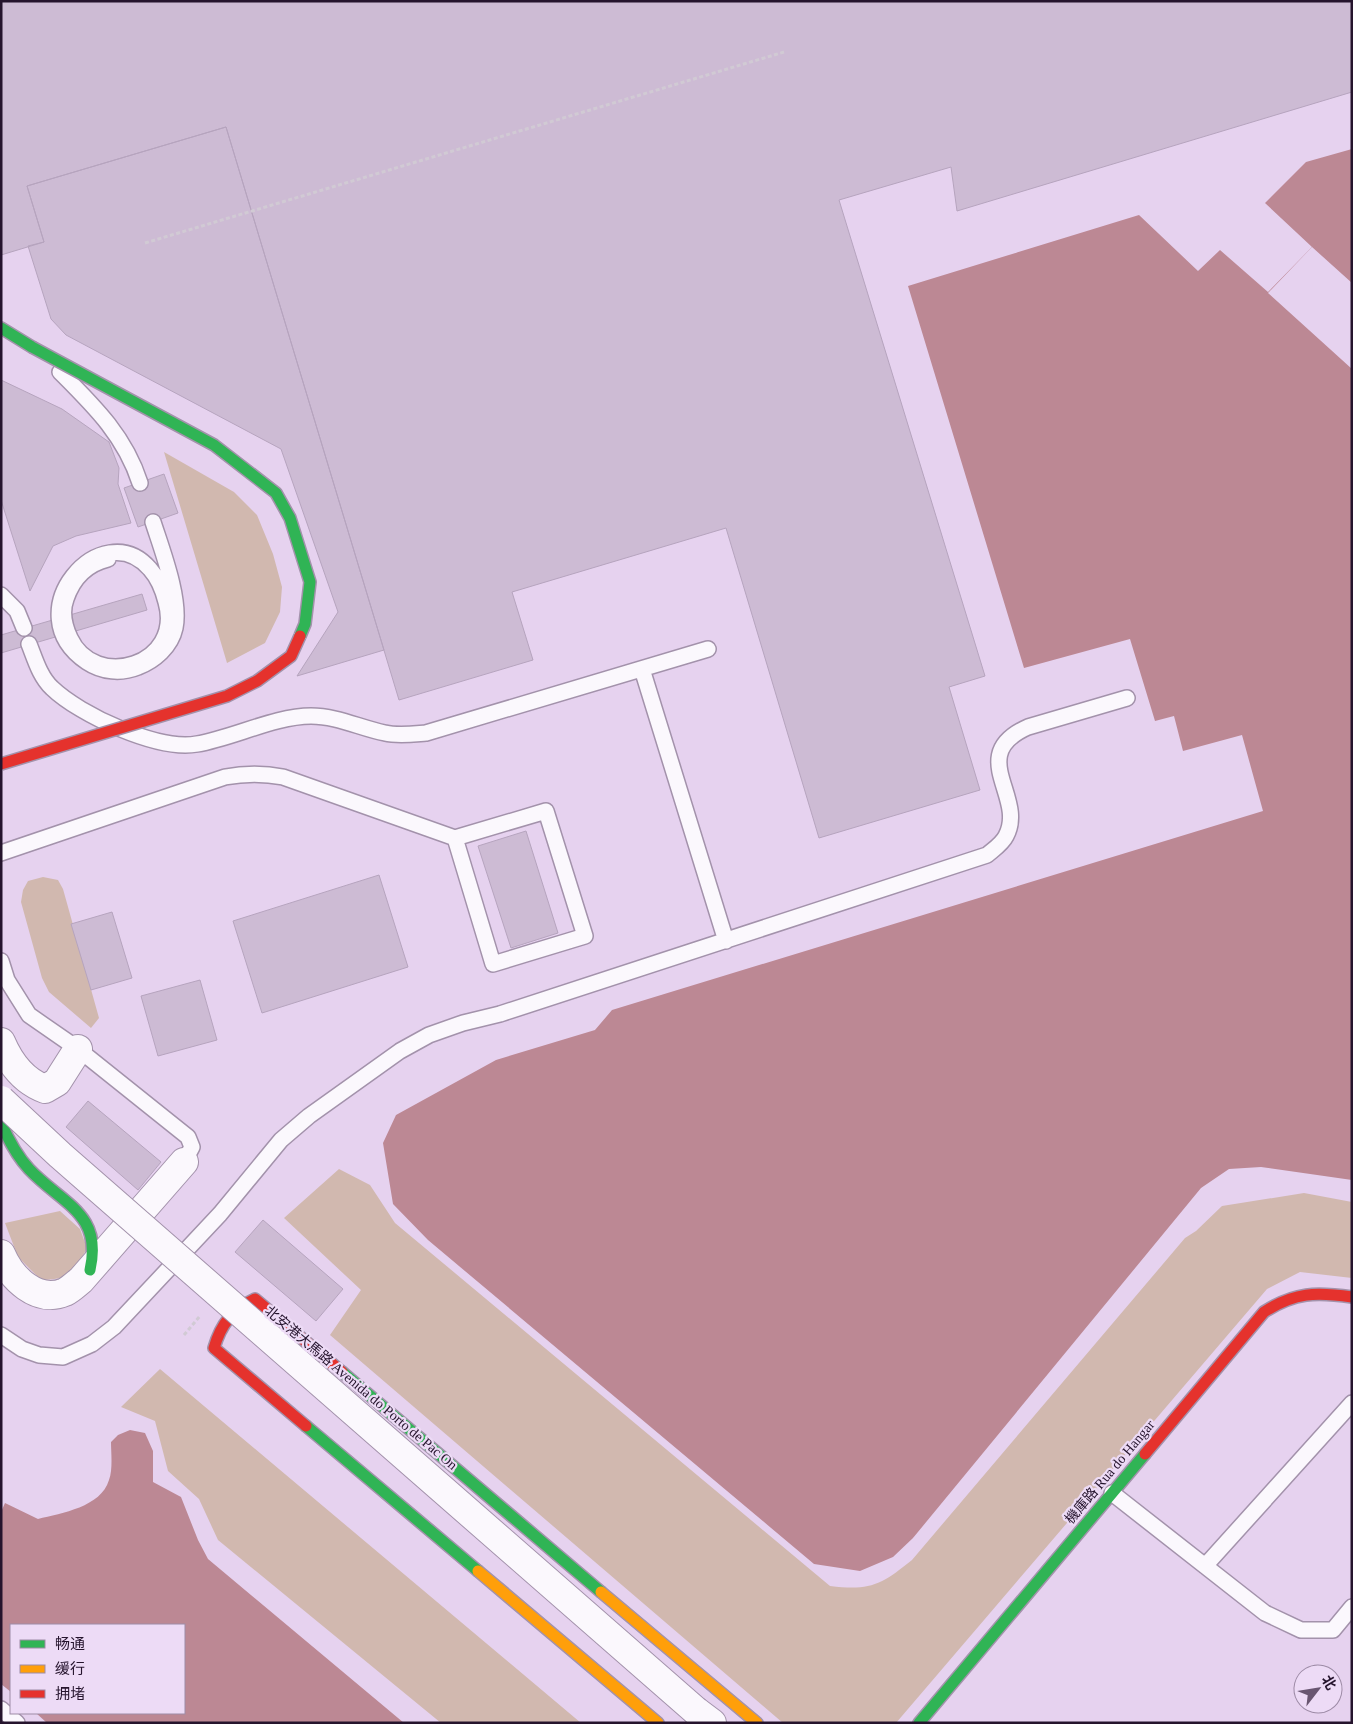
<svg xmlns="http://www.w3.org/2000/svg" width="1353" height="1724" font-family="'Times New Roman','Noto Sans SC',serif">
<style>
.green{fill:#d1b8af}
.water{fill:#bc8894;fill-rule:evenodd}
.pier{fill:#e6d2ef}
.building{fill:#cdbbd4;stroke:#b6a4be}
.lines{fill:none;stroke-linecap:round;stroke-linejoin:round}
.lane-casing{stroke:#a392ab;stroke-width:18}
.street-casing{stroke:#a392ab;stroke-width:30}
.fast-casing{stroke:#a392ab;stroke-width:14}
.slow-casing{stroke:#a392ab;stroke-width:14}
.jam-casing{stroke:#a392ab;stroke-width:14}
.path{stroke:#d1cad4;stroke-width:3;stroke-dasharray:4 2.5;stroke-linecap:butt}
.lane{stroke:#fbf8fd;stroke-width:15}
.street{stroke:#fbf8fd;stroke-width:28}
.fast{stroke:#30b455;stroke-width:11}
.slow{stroke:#ff9f0a;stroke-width:11}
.jam{stroke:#e5322d;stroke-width:11}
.street-bridge-casing{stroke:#a392ab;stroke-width:30;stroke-linecap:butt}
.fast-bridge-casing{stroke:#a392ab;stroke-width:14;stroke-linecap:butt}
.jam-bridge-casing{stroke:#a392ab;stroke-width:14;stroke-linecap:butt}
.path-bridge{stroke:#d1cad4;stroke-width:3;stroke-dasharray:4 2.5;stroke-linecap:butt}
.street-bridge{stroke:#fbf8fd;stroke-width:28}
.fast-bridge{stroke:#30b455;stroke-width:11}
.jam-bridge{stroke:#e5322d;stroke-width:11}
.labels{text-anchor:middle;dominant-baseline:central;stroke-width:4.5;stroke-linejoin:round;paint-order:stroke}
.street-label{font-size:14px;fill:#25142d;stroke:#eddbf6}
</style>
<rect width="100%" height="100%" fill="#e6d2ef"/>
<!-- green -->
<path class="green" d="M164 452 234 492 257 515 273 554 282 587 280 612 265 643 227 663Z
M43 877 58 880 63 889 99 1018 91 1028 49 992 42 978 21 902 23 890 28 881Z
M339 1169 370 1185 395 1223 830 1586C870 1591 881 1585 912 1560L1185 1238 1196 1231 1222 1206 1304 1193 1352 1202V1278L1300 1272 1267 1289 896 1723H783L330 1335 361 1290 284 1218Z
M60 1211 80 1229 87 1248C74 1274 70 1279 41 1280L18 1257 5 1223Z
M160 1369 581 1723H441L218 1540 199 1499 168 1471 155 1421 121 1407Z"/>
<!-- water -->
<path class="water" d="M1352 149V1180L1261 1167 1229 1169 1201 1188 913 1538 893 1557 860 1571 814 1564 428 1240 393 1204 383 1143 396 1115 496 1060 595 1030 612 1010 1263 811 1242 735 1183 751 1174 716 1155 721 1130 639 1024 668 908 286 1139 215 1198 271 1220 250 1268 292 1312 247 1265 203 1306 162Z
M130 1430 145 1433 153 1451V1482L181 1497 198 1540 208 1559 404 1723H1V1512L5 1503 38 1519C62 1513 101 1507 109 1480 113 1469 111 1453 111 1442L118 1435ZM11 1625H184V1713H11Z"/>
<!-- pier -->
<path class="pier" d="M1312 247 1352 283V369L1268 293Z
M1 1684 11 1692V1713H36L47 1723H1Z"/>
<!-- building -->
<path class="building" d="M1 1H1352V92L957 211 951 167 839 200 985 676 949 687 980 790 819 838 726 528 512 592 533 660 399 700 226 127 27 186 44 242 1 255Z
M226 127 384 650 297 676 338 612 281 449 66 335 51 319 28 246 44 242 27 186Z
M1 380 62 409 109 442 119 468 118 484 131 523 76 536 53 546 30 591 1 500Z
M164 474 178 513 138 527 124 488Z
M142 594 147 610 1 653V635Z
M526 831 558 933 511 948 478 846Z
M379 875 408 967 262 1013 233 921Z
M112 912 132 978 91 990 71 924Z
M200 980 217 1040 158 1056 141 996Z
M88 1101 161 1162 138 1190 66 1127Z
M263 1220 343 1289 316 1321 235 1252Z"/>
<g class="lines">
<defs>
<path id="lane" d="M60 372C94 406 125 436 140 483
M108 559C87 564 73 578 66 599 61 612 64 625 70 638 95 692 184 665 166 602 163 590 159 579 150 569 102 513 14 613 87 662 102 672 121 674 138 667 154 661 171 647 175 628 181 599 162 550 153 522
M1 595 17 611 24 628
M29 644C35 659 40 677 52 688 80 715 158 751 197 744 233 738 275 716 311 716 337 716 360 728 385 733 398 736 413 734 426 733L708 649
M642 669 726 941
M1 853 225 777C246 773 263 773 283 777L455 838 546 811 585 936 493 964 455 838
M1 961 7 980 29 1015 78 1049 188 1137 192 1147 184 1162
M1 1335 22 1349 39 1355 63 1357 92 1344 114 1327 220 1214 281 1140 309 1116 400 1051 429 1035 463 1023 500 1014 987 855C994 849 1002 844 1006 836 1027 797 965 755 1028 727L1127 698
M1112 1493 1265 1613 1301 1630H1333L1352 1607
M1205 1566 1352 1403
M1 1709 17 1723"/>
<path id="street" d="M1 1042C10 1063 23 1081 45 1089L57 1082 78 1049
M1 1254C11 1278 37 1304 65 1292 71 1289 76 1284 81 1280L184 1162
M696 1711 712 1723"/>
<path id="fast" d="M1 328 32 347
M1 1123C8 1139 17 1156 29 1169 62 1204 103 1213 90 1270
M342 1372 601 1592
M306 1426 478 1571
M919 1723 1145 1454"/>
<path id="slow" d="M478 1571 658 1723
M601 1592 757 1723"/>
<path id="jam" d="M306 1426 214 1348C221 1324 232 1310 255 1299L342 1372
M1145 1454 1264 1312C1295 1292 1316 1292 1352 1297"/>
</defs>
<!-- lane casing -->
<use href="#lane" class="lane-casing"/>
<!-- street casing -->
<use href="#street" class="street-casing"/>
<!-- fast casing -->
<use href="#fast" class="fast-casing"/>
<!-- slow casing -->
<use href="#slow" class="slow-casing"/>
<!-- jam casing -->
<use href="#jam" class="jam-casing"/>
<!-- path -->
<path class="path" d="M145 243 784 52"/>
<!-- lane -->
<use href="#lane" class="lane"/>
<!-- street -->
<use href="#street" class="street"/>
<!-- fast -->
<use href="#fast" class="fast"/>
<!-- slow -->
<use href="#slow" class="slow"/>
<!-- jam -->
<use href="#jam" class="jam"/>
<defs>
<path id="street-bridge" d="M1 1100 60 1155 696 1711"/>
<path id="fast-bridge" d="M32 347 214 445 276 493 290 518 310 582 305 624 300 636"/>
<path id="jam-bridge" d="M1 764 227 696 257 681 291 656 300 636"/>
</defs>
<!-- street-bridge casing -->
<use href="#street-bridge" class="street-bridge-casing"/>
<!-- fast-bridge casing -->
<use href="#fast-bridge" class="fast-bridge-casing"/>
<!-- jam-bridge casing -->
<use href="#jam-bridge" class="jam-bridge-casing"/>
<!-- path-bridge -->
<path class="path-bridge" d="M184 1335 200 1316"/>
<!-- street-bridge -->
<use href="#street-bridge" class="street-bridge"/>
<!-- fast-bridge -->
<use href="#fast-bridge" class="fast-bridge"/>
<!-- jam-bridge -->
<use href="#jam-bridge" class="jam-bridge"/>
</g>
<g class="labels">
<!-- street labels -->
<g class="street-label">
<text transform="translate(361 1388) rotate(40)">北安港大馬路 Avenida do Porto de Pac On</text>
<text transform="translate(1110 1472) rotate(-50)">機庫路 Rua do Hangar</text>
</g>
</g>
<!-- border -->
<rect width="1353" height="1724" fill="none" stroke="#25142d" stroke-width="5"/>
<!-- legend -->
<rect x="10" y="1624" width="175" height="90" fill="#eddbf6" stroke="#9d8ba6"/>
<rect x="20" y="1640" width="25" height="8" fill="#30b455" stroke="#9d8ba6"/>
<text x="55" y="1649" font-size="15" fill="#25142d">畅通</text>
<rect x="20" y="1665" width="25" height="8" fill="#ff9f0a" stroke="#9d8ba6"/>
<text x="55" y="1674" font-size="15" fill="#25142d">缓行</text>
<rect x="20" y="1690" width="25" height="8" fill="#e5322d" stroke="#9d8ba6"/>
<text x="55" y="1699" font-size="15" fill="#25142d">拥堵</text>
<!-- north arrow -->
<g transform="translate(1318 1689) rotate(59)"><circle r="24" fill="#eddbf6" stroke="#9d8ba6"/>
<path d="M0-4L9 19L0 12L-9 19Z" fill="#695671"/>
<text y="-8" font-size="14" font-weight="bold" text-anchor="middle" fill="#25142d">北</text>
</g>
</svg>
